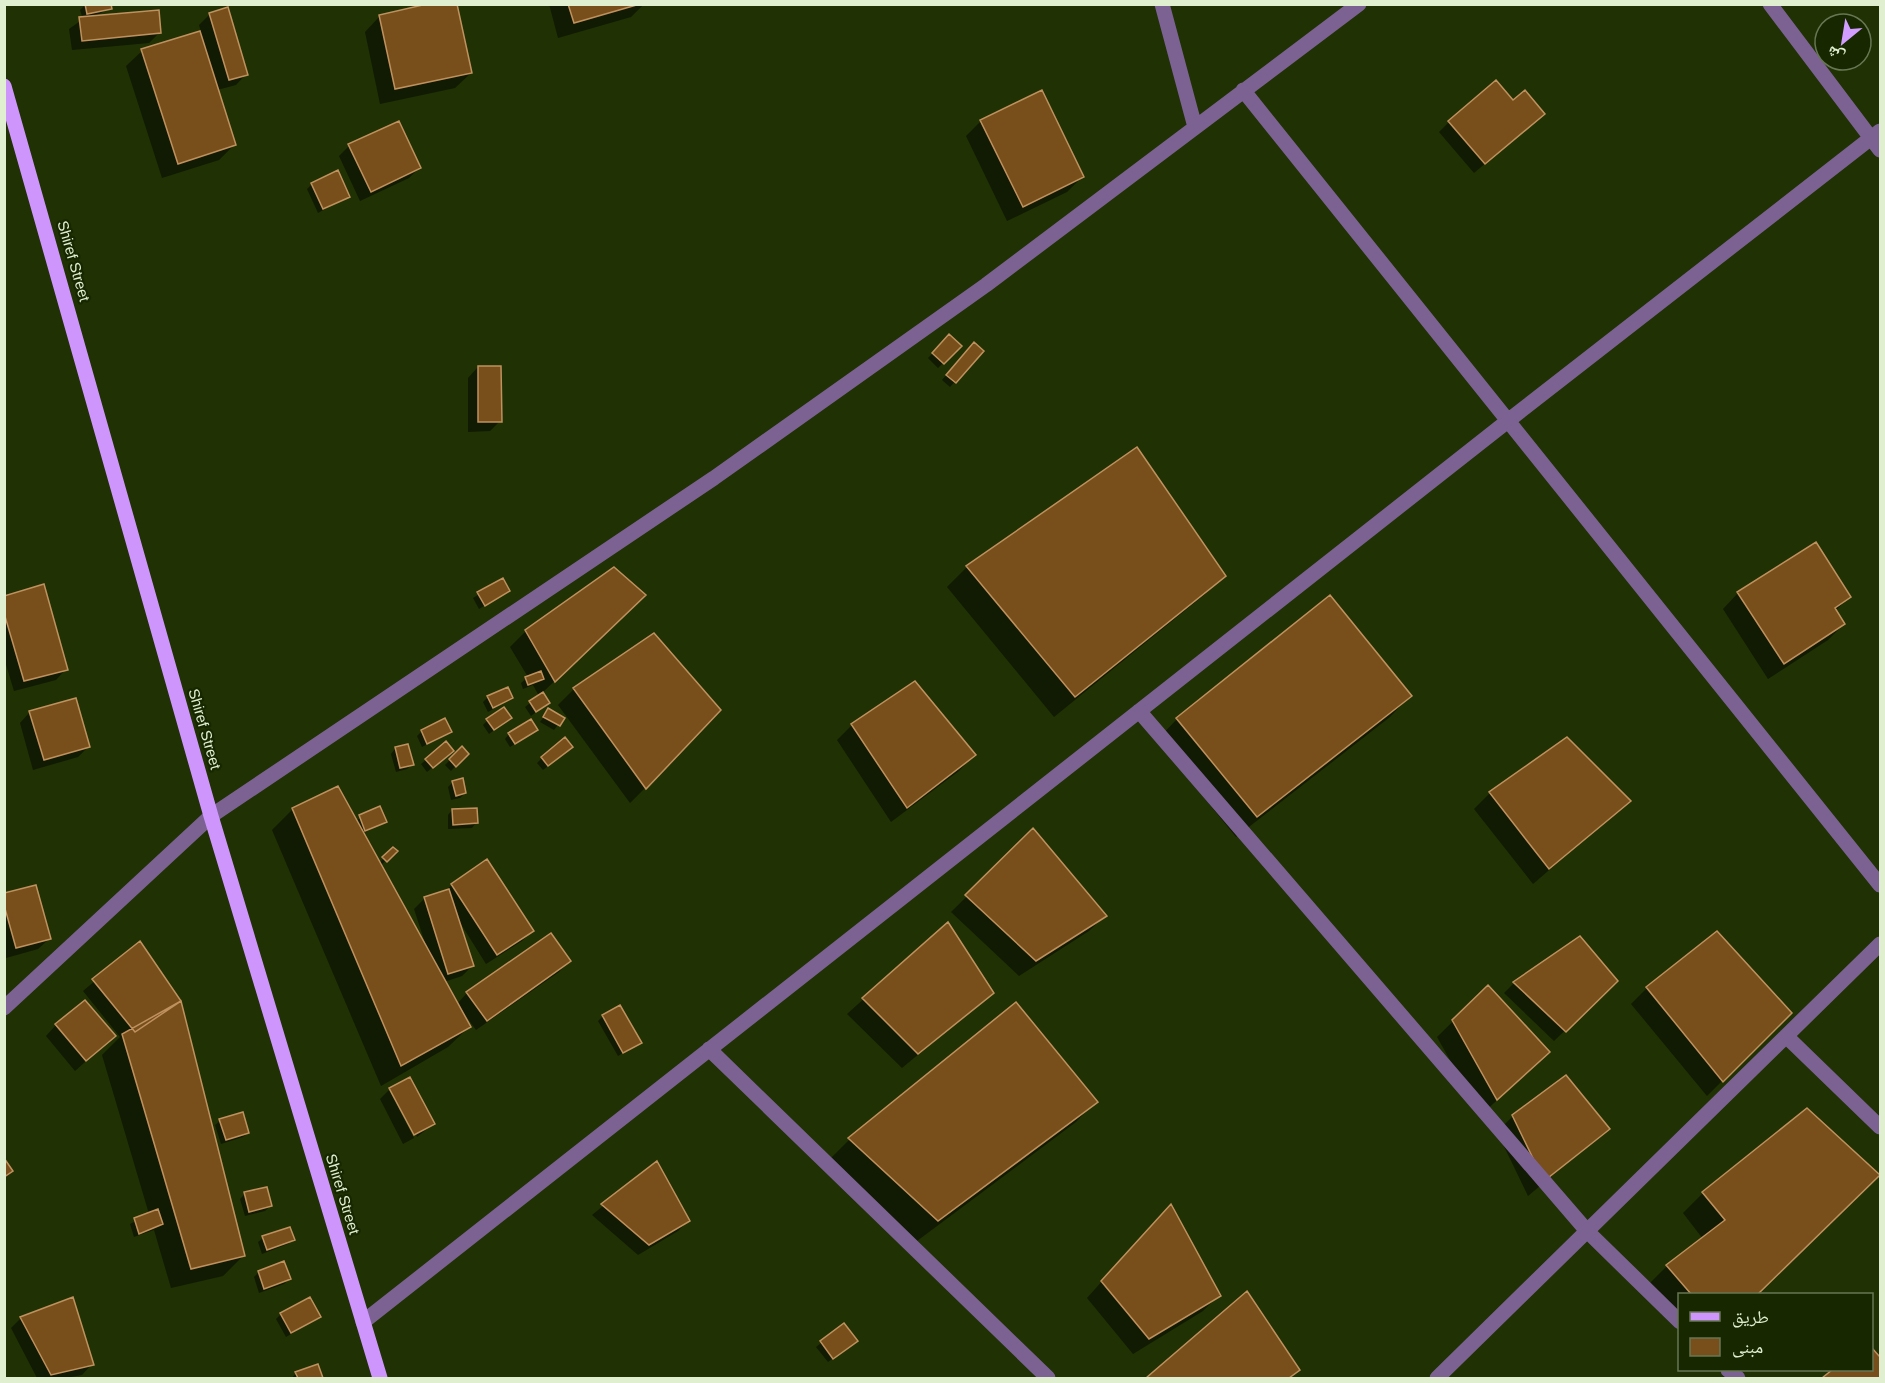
<svg xmlns="http://www.w3.org/2000/svg" width="1885" height="1383" font-family="Helvetica,'Noto Naskh Arabic',sans-serif">
<style>
.shadow{fill:#0007}
.building{fill:#784f1b;stroke:#bf915f;stroke-width:1.5}
.lines{fill:none;stroke-linecap:round;stroke-linejoin:round}
.minor{stroke:#7c6293;stroke-width:15}
.major{stroke:#ce96fd;stroke-width:15}
.labels{text-anchor:middle;dominant-baseline:central;stroke-width:4.5;stroke-linejoin:round;paint-order:stroke}
.street-label{font-size:15px;fill:#e0efd0;stroke:#172700}
</style>
<rect width="100%" height="100%" fill="#203104"/>
<!-- shadow -->
<path class="shadow" d="M549 4H644L631 17 558 38Z
M85 5 110 8 94 17 159 33 149 43 72 50 69 29 83 19 80 10Z
M210 14 246 74 236 85 217 90 234 145 219 160 162 178 126 66 142 51 201 32 199 25Z
M380 16 471 73 455 88 380 104 365 32Z
M981 121 1082 177 1067 192 1007 221 966 136Z
M1449 122 1532 124 1474 173 1439 132Z
M349 146 419 168 409 178 360 201 339 156Z
M312 184 348 196 318 213 307 189Z
M949 337 960 346 938 368 928 358Z
M969 349 982 351 950 387 942 380Z
M478 367 500 421 490 431 468 432V378Z
M967 567 1224 576 1203 596 1054 717 947 587Z
M502 580 508 591 479 609 473 598Z
M1738 593 1850 597 1835 611 1844 624 1828 640 1768 679 1723 609Z
M4 597 66 669 56 680 14 691 4 658Z
M628 611 542 693 548 703 531 716 525 707 539 696 533 685 523 689 521 683 528 677 510 647 526 631Z
M654 634 645 788 630 803 558 705 574 689Z
M1410 696 1390 717 1236 837 1157 740 1177 719Z
M488 697 512 698 488 712 483 702Z
M549 710 563 718 554 730 540 722Z
M30 712 88 747 78 757 33 770 20 723Z
M510 718 489 734 483 725 487 721Z
M852 725 974 755 959 771 891 822 837 740Z
M536 730 510 747 505 739 509 734Z
M422 731 450 732 422 747 417 736Z
M1567 739 1629 801 1533 884 1474 809 1490 793Z
M407 746 412 764 407 769 396 772 391 754 395 749Z
M462 748 467 754 451 771 445 765Z
M566 752 543 770 537 763 542 758Z
M447 755 427 772 421 764 426 760Z
M453 782 465 793 460 798 451 800 448 787Z
M337 788 355 821 380 808 386 821 362 834 379 863 393 849 396 851 380 866 426 946 414 909 424 899 444 892 452 885 532 931 522 941 486 964 459 921 472 966 462 976 444 982 457 1004 467 993 569 961 559 972 476 1030 463 1012 462 1013 469 1027 448 1047 381 1086 272 830 292 810Z
M452 810 476 823 472 828 448 829V815Z
M1033 831 1105 916 1089 931 1019 976 951 912Z
M4 895 49 939 38 949 6 958Z
M947 924 992 993 902 1068 847 1014Z
M1580 938 1616 981 1554 1041 1504 993 1514 983Z
M140 943 244 1255 223 1276 171 1288 154 1230 134 1237 130 1224 149 1214 102 1055 120 1037 83 991Z
M1488 987 1533 1067 1481 1115 1437 1037Z
M1647 988 1790 1013 1707 1096 1631 1004Z
M1016 1004 1096 1101 1076 1122 917 1241 829 1160 849 1140Z
M603 1016 640 1042 618 1056 598 1021Z
M56 1025 114 1036 75 1071 46 1036Z
M409 1079 433 1124 417 1137 392 1090H389L414 1138 403 1144 380 1099 390 1089Z
M1513 1116 1608 1129 1528 1196 1497 1132Z
M220 1121 248 1133 243 1137 221 1144 215 1125Z
M656 1163 688 1221 678 1231 638 1255 592 1215Z
M1703 1193 1858 1195 1756 1294H1680V1325L1646 1287 1667 1266 1703 1239 1683 1213Z
M245 1194 270 1206 265 1211 245 1216 240 1199Z
M1156 1221 1219 1295 1203 1311 1133 1354 1087 1298Z
M263 1238 293 1239 288 1244 262 1254 258 1242Z
M259 1272 289 1279 284 1284 259 1293 254 1277Z
M1246 1294 1298 1370 1289 1378H1148Z
M281 1314 319 1317 286 1337 276 1319Z
M21 1318 92 1364 82 1375 65 1378H37L11 1328Z
M844 1325 851 1345 828 1362 816 1347Z
M1872 1350 1880 1359V1378H1825L1835 1370H1872Z
M317 1366 321 1378H292L296 1373Z"/>
<!-- building -->
<path class="building" d="M85 4H111L112 9 87 14Z
M427 4H457L472 73 395 89 379 15Z
M568 4H640L574 23Z
M228 7 248 75 229 80 209 13Z
M159 10 161 33 82 41 79 17Z
M200 31 236 145 178 164 141 49Z
M1496 80 1513 100 1525 90 1545 114 1485 164 1448 121Z
M1042 90 1084 177 1023 207 980 120Z
M399 121 421 168 371 192 348 144Z
M338 170 350 197 323 209 311 183Z
M949 334 962 346 944 364 932 353Z
M974 342 984 351 956 383 946 375Z
M478 366H501L502 422H478Z
M1137 447 1226 576 1075 697 966 566Z
M1816 542 1851 597 1835 608 1845 624 1784 664 1737 592Z
M614 567 646 595 555 682 525 630Z
M503 578 510 591 485 606 477 592Z
M44 584 68 670 24 681 4 613V596Z
M1330 595 1412 696 1257 817 1176 718Z
M654 633 721 710 646 789 573 688Z
M541 671 544 679 528 685 525 677Z
M915 681 976 755 907 808 851 724Z
M508 687 513 698 493 708 487 696Z
M543 692 550 703 536 712 529 701Z
M76 698 90 747 44 760 29 711Z
M504 707 512 718 494 730 486 719Z
M548 708 565 718 560 726 543 717Z
M445 718 452 732 427 744 421 730Z
M531 719 538 730 515 744 508 733Z
M565 737 573 747 548 766 541 757Z
M1567 737 1631 801 1549 869 1489 792Z
M446 741 454 751 433 768 425 759Z
M408 744 414 765 400 768 395 747Z
M462 746 469 754 456 767 449 759Z
M463 778 466 793 456 796 452 781Z
M338 786 471 1027 401 1066 292 808Z
M380 806 387 822 365 831 359 815Z
M477 808 478 823 453 825 452 809Z
M1033 828 1107 916 1036 961 965 895Z
M393 847 398 851 387 862 382 857Z
M487 859 534 931 497 955 451 884Z
M36 885 51 939 16 948 4 905V893Z
M449 889 474 966 448 974 424 897Z
M948 922 994 993 918 1054 862 998Z
M1717 931 1792 1013 1723 1082 1646 987Z
M551 933 571 961 487 1021 466 992Z
M1580 936 1618 981 1566 1032 1513 982Z
M140 941 181 1001 135 1032 92 979Z
M1488 985 1550 1052 1497 1100 1452 1020Z
M85 1000 116 1036 86 1061 55 1024Z
M181 1001 245 1256 191 1269 122 1034Z
M1016 1002 1098 1102 938 1221 848 1138Z
M620 1005 642 1043 623 1053 602 1015Z
M1566 1075 1610 1129 1544 1181 1512 1115Z
M410 1077 435 1124 414 1135 389 1088Z
M1807 1108 1880 1175 1758 1294H1691L1666 1265 1725 1220 1702 1192Z
M243 1112 249 1133 226 1140 219 1119Z
M4 1158 13 1171 4 1177Z
M657 1161 690 1221 649 1245 601 1204Z
M267 1187 272 1206 249 1212 244 1192Z
M1171 1204 1221 1296 1149 1339 1101 1281Z
M158 1209 163 1224 139 1234 134 1218Z
M290 1227 295 1240 267 1250 262 1236Z
M284 1261 291 1279 264 1289 258 1271Z
M1247 1291 1300 1370 1289 1378H1146Z
M73 1297 94 1365 51 1375 20 1317Z
M310 1297 321 1317 291 1333 280 1313Z
M844 1323 858 1341 833 1359 820 1341Z
M1872 1348 1880 1357V1378H1822L1832 1370H1872Z
M318 1364 323 1378H298L295 1372Z"/>
<g class="lines">
<!-- minor -->
<path class="minor" d="M1162 4 1195 127
M1770 4 1880 150
M1243 90 1880 885
M1139 711 1587 1231 1680 1322
M4 1008 211 816 714 478 986 285 1359 4
M1786 1036 1880 1127
M709 1049 1048 1378
M363 1322 1509 420 1880 131
M1728 1370 1738 1378
M1437 1378 1880 944"/>
<!-- major -->
<path class="major" d="M4 86 211 816 380 1378"/>
</g>
<g class="labels">
<!-- street labels -->
<g class="street-label">
<text transform="translate(74 261) rotate(74)">Shiref Street</text>
<text transform="translate(205 729) rotate(74)">Shiref Street</text>
<text transform="translate(343 1194) rotate(73)">Shiref Street</text>
</g>
</g>
<!-- border -->
<rect width="1885" height="1383" fill="none" stroke="#e0efd0" stroke-width="12"/>
<!-- legend -->
<rect x="1678" y="1293" width="195" height="78" fill="#172700" stroke="#677753" stroke-width="1.5"/>
<rect x="1690" y="1312" width="30" height="9" fill="#ce96fd" stroke="#677753" stroke-width="1.5"/>
<text x="1732" y="1323" font-size="18" fill="#e0efd0">طريق</text>
<rect x="1690" y="1338" width="30" height="18" fill="#784f1b" stroke="#677753" stroke-width="1.5"/>
<text x="1732" y="1353" font-size="18" fill="#e0efd0">مبنى</text>
<!-- north arrow -->
<g transform="translate(1843 42) rotate(210)"><circle r="28" fill="#172700" stroke="#677753" stroke-width="1.5"/>
<path d="M0-4.5L10 22L0 15L-10 22Z" fill="#d19dfe"/>
<text y="-9" font-size="16" font-weight="bold" text-anchor="middle" fill="#e0efd0">ش</text>
</g>
</svg>
